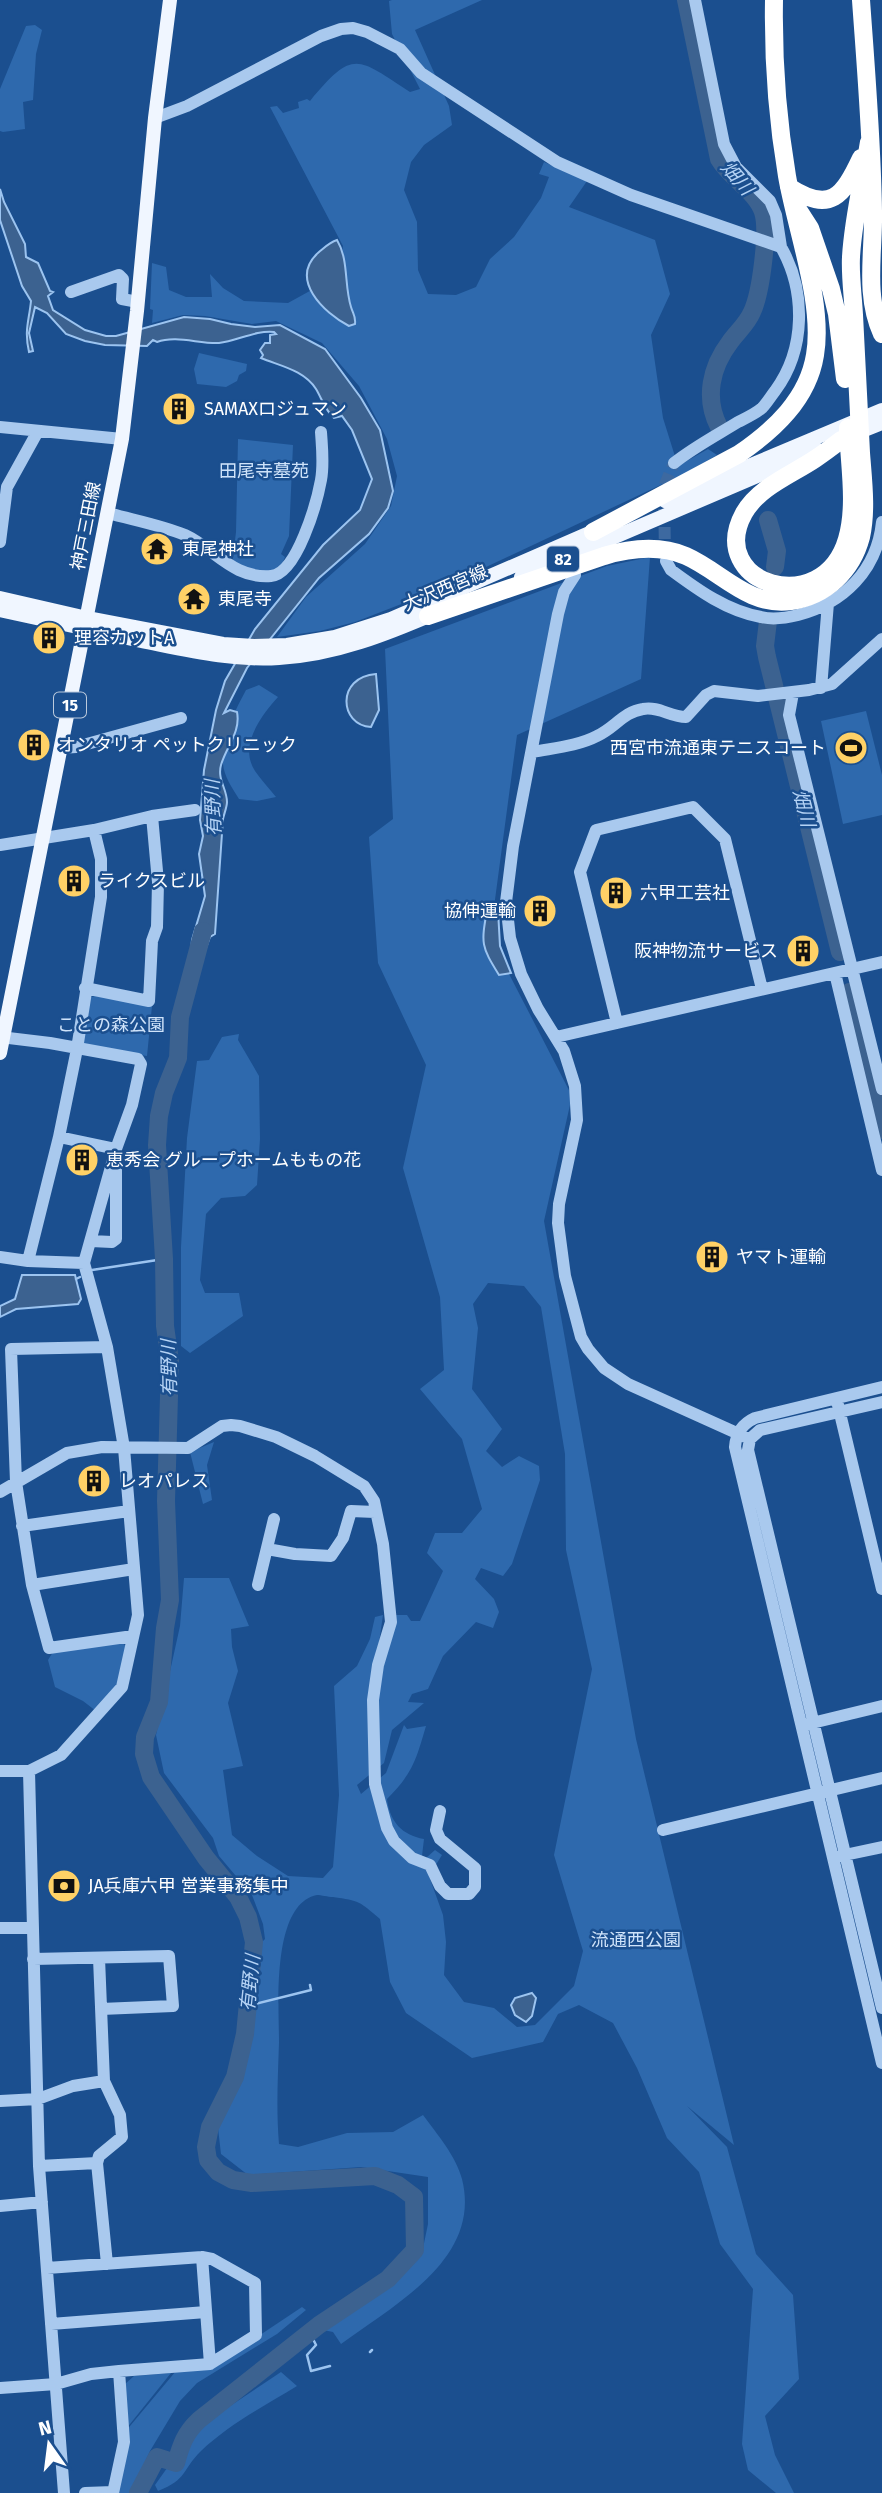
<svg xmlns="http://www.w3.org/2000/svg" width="882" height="2493" font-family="'Fira Sans','Noto Sans JP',sans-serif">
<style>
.green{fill:#2e69ad;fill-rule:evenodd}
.water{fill:#3c6290;stroke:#9cc4f0;stroke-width:2}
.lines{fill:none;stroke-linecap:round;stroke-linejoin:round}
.stream{stroke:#9cc4f0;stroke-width:2.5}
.river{stroke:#3c6290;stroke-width:18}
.minor-tunnel{stroke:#3d69a0;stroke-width:12;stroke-dasharray:12 6;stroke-linecap:butt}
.minor{stroke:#a9c9ee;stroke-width:12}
.major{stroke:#f0f6ff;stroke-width:14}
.highway{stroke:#fff;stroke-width:18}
.labels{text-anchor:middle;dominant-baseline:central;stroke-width:5;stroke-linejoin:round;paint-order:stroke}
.shield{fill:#1b4f8f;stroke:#bbcadd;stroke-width:2}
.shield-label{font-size:16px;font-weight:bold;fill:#fff}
.poi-label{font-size:18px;fill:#fff;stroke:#1b4f8f;text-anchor:start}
.park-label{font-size:18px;fill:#cfe3fa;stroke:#1b4f8f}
.street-label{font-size:18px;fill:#fff;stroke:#1b4f8f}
.water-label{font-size:19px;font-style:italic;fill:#b5d3f5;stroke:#1b4f8f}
</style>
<rect width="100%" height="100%" fill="#1b4f8f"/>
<!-- green -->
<path class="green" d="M392 0H482L415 30 449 106 452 125 424 145 411 162 404 190 417 222 418 270 428 294 456 295 476 287 490 259 514 237 541 198 549 177 539 174 544 162 587 181 569 207 655 240 670 294 651 335 663 418 678 466 708 449 717 455 684 474 435 591 355 622 320 631 277 637 306 597 365 544 391 506 397 476 387 439 359 386 322 343 276 321 252 324 205 316 183 315 152 323 153 310 150 309 152 263 166 267 169 290 186 297H212L210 274 223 288 244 301 288 303 337 276 343 246 270 107 277 106 283 113 299 108 298 102 307 99 310 101C354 48 357 58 410 92L420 89 392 34 389 1Z
M35 25 42 30 36 54 33 100 23 102 25 129 3 132 0 131V89L26 26Z
M199 353 247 364 246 371 239 375 237 381 226 387 197 384 194 369Z
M238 439 293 445 289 536 281 554 285 557 279 571 268 572 232 565 236 532Z
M650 557 641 679 517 735 490 937 572 1096 544 1221 636 1739 734 2145 687 2106 727 2147 756 2254 793 2295 799 2379 765 2416 775 2455 794 2493H776L748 2470 742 2444 753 2289 720 2244 699 2172 667 2138 637 2068 613 2023 579 2005 558 2014 543 2042 472 2058 406 2013 390 1982 380 1919C359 1901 360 1901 333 1897 328 1897 321 1895 317 1895 271 1904 279 2007 279 2042 278 2076 276 2109 279 2144L298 2147 347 2133 393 2132 423 2115C437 2134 456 2156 462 2179 482 2259 395 2304 341 2344L333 2332 323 2330 395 2277 422 2253 428 2224V2177L361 2167 248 2175 221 2154 218 2128 252 2032 259 1945 265 1939 263 1924 252 1895 219 1856 213 1838 164 1773 156 1735 180 1626 184 1578H229L249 1626 231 1629 232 1647 238 1671 228 1703 243 1766 223 1770 232 1835 257 1856 288 1876 323 1878 333 1867 339 1795 334 1686 357 1666 370 1639 375 1617 383 1615 377 1657 393 1615H407L411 1621H420L443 1571 427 1553 435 1533H462L482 1509 462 1439 420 1389 444 1370 440 1297 403 1168 426 1065 378 963 369 837 393 819 385 649 607 566ZM488 1283 524 1286 541 1307 565 1454 566 1550 592 1669 554 1855 583 1951 574 1986 535 2025 517 2027 494 2008 464 2002 444 1975 446 1942 443 1915 429 1876 442 1855 435 1850 426 1858 422 1856 424 1839C402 1835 390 1822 387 1799 413 1773 416 1760 426 1726L407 1729 404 1725 386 1773 361 1794 357 1785 384 1763 392 1730 424 1703 408 1702 412 1694 428 1689 443 1656 476 1622 493 1628 499 1612 494 1599 475 1579 481 1568 503 1576 512 1564 540 1480 539 1466 519 1456 502 1467 486 1451 502 1429 472 1389 478 1328 473 1304Z
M259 685 278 697C262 715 238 745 255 771 261 780 269 788 276 797L257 801 239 799C232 788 224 776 223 764 220 739 235 711 246 690Z
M866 711 882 775V815L843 824 821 721Z
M97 995 152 1006 147 1056 86 1047 81 1040 87 999Z
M239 1034 238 1040 259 1076 260 1139 257 1185 245 1196 221 1198 206 1214 200 1280 205 1293H239L243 1316 190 1353 181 1346V1247L187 1138 197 1061 209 1060 222 1037Z
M214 1442 207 1465 212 1500 203 1504 190 1452Z
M121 1642 126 1646 119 1684 96 1711 83 1701 55 1687 48 1660 53 1652Z
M302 2307 306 2310 277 2334 197 2383 180 2401 150 2451 131 2493H114L125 2432 176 2371 212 2367Z
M281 2372 297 2386C264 2406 228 2425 201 2451 181 2471 188 2479 158 2491L155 2485 194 2430Z
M171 2373 126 2429 124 2385 134 2376Z"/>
<!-- water -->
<path class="water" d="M0 189 4 202 25 244 26 257 38 263 50 291 53 292 48 296 53 310 85 330 106 336H116L184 317 210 319 231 324 255 327 280 325 325 349 361 398 380 430 393 491 388 508 369 534 319 578 247 668 224 713 230 710 237 712C241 732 226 747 221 765 217 779 227 789 227 802 227 807 224 814 223 819L215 934 210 937 203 956 191 953 192 940 205 896 199 854 203 836 200 820 204 770 216 710 225 681 255 629 323 545 360 510 372 479 352 430 342 416 334 418C325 410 322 399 316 389 304 370 280 366 261 358L263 355 260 350 265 343H270V335L276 334 274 332C256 330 237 341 219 343 199 344 176 335 157 342L153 340 147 346 105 345 85 341 66 334 47 313 35 307 29 333 33 351 29 352C24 330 29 321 31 301L22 286 0 220Z
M337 240C349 260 344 285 351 307 353 314 356 316 355 324L349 326C324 313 288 279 319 252 325 247 330 242 337 240Z
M376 674 379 710 371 727C339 725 336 677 376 674Z
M487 910H498L500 946 511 973 499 975C481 946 481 944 487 910Z
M22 1275H75L81 1299 78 1304 16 1309 0 1317V1306L15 1299Z
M532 1993 536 1998 532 2016 526 2022 515 2015 511 2005 515 1998Z"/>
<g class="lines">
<!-- stream -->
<path class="stream" d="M92 1270 164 1259
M76 1279 80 1277
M247 2006 311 1990 310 1985
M310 2333 316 2345 307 2355 311 2371 330 2366
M370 2352 372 2350
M146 2493 147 2477"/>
<!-- river -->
<path class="river" d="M686 0 719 159C730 178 756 191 763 212 769 231 761 293 752 312 747 324 737 332 730 342 711 367 704 398 719 427
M768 520 777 551 775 567
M768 621 765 646 767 657 840 952
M849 992 882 1130
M138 2493 157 2457 176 2463C181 2445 185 2433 199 2420L319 2325 388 2279 415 2250 414 2197 398 2185 375 2176 252 2183 233 2180 218 2172 208 2160 206 2147 210 2127 235 2077 245 2034 254 1942 248 1917 238 1897 206 1858 151 1777 144 1754 145 1737 159 1702 165 1628 170 1600 166 1501 170 1361 165 1326 164 1259 157 1145 159 1116 164 1093 178 1058 180 1017 203 931"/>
<!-- minor-tunnel -->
<path class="minor-tunnel" d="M665 557 664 487 674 463"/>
<!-- minor -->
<path class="minor" d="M695 0 724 144 736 167 770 201 776 215 781 247
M155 118 187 106 321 36 341 29 353 28 367 32 400 49 421 73 557 162 631 195 781 247C806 291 806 349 775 391 771 396 767 403 762 408 755 414 746 418 738 422 717 435 694 447 674 463
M71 292 119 275 123 279 122 299 138 302
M0 427 122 439
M108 513C133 520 161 525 185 535 215 549 233 579 271 576 297 574 317 502 321 480 324 464 322 448 321 432
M0 542 7 487 38 431
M666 561 671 570C698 590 727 611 761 617 773 620 786 618 798 615 844 603 877 570 882 522
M575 575 564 592 558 614 513 846 506 902 510 938 521 974 538 1009 564 1051 575 1086 577 1120 559 1204 558 1223 565 1276 581 1337 588 1349 604 1368 628 1384 750 1439
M821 688 828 603
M793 693 789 715 882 1089
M61 748 76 747 181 718
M533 752C553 748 578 746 597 736 615 728 623 712 643 709 659 706 670 717 686 717L706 695 714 691 758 696 809 690 832 684 882 639
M0 845 94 830 152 816 195 810
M835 973 882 1170
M85 988 149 1001 152 941 157 927 158 882 152 816
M617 1023 580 872 596 830 693 807 725 839 762 989
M0 1037 50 1043 138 1059 141 1064 132 1105 116 1149 84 1263
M556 1037 882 962
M59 1137 116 1149V1239L112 1242 91 1241
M0 1257 28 1261 84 1263 107 1347 124 1448 138 1615 122 1687 61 1755 29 1771H0
M28 1261 59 1137 77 1049 101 897V859L94 830
M107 1347 11 1349 16 1482 32 1585 49 1648 133 1636
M882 1387 755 1418C742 1424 736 1433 735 1447L882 2063
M882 1402 760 1430 750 1439 748 1450 882 2008
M838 1405 882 1589
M0 1492 67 1453 102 1447 188 1448 222 1426 231 1425 240 1426 276 1437 315 1456 364 1486 374 1501 383 1544 391 1622 378 1665 373 1700 375 1784 387 1828 394 1841 412 1858 430 1865 440 1886 448 1894H469L475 1887V1868L440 1839 436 1830 440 1811
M22 1526 129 1511
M267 1549 295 1554 331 1556 343 1538 351 1511 375 1512
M32 1585 134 1569
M258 1585 274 1519
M808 1724 882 1706
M29 1771 39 2166 64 2493
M663 1830 882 1778
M840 1856 882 1847
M0 1928H32
M33 1959 169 1956 173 2006 101 2009
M0 2101 38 2099 73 2086 104 2081
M97 2163 99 2156 122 2137 120 2115 104 2081 99 1958
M39 2166 97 2163 107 2264
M0 2206 42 2202
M202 2257 210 2364
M51 2324 206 2312
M0 2388 56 2384 91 2374 119 2371 210 2364 256 2335 255 2283 212 2259 202 2257 47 2268
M85 2493 113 2492
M113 2493 124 2442 119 2371"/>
<!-- major -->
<path class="major" d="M852 435 882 423
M665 501 882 410
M521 577 818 450
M0 598 87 618 223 644 254 646 287 645 335 637 391 619 601 528
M0 610C47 620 94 631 141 641 187 650 232 661 279 658 335 655 387 634 438 612
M0 1053 122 439 137 311 155 118 170 0"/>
<!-- highway -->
<path class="highway" d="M861 0C866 70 872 141 873 211 874 252 864 295 882 334
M789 187C831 214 843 196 861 158
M792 200 810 228 831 289 837 314 845 379
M841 440C832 447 824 453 815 459 791 475 759 487 744 513 705 584 823 621 847 539 857 505 849 463 848 428
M593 532 739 454C774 430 808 399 815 355 824 303 796 229 787 176 777 117 773 59 774 0
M428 616 604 556C631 548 660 545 686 556 722 572 748 607 791 601 826 596 852 571 861 537 867 510 863 480 861 453 859 407 856 361 854 315 853 296 850 276 851 257 853 219 863 180 869 142"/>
</g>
<!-- icons -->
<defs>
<symbol id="building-disc" viewBox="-11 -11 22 22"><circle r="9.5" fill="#ffd166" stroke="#1b4f8f"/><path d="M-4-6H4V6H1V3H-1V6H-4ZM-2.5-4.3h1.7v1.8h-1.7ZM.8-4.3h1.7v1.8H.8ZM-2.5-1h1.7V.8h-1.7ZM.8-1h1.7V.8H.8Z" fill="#111"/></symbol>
<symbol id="temple-disc" viewBox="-11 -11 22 22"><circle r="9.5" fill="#ffd166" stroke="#1b4f8f"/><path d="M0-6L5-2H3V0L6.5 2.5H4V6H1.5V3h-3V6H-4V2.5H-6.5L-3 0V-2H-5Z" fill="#111"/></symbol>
<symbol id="stadium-disc" viewBox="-11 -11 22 22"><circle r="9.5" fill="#ffd166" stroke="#1b4f8f"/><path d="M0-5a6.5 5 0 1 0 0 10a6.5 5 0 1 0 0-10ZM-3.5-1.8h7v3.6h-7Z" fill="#111"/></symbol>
<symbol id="bank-disc" viewBox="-11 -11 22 22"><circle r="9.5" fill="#ffd166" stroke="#1b4f8f"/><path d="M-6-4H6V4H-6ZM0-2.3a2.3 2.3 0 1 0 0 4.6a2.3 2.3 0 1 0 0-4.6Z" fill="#111"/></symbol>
</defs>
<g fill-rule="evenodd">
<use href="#building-disc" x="160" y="390" width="38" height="38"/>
<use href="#temple-disc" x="138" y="530" width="38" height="38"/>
<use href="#temple-disc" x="175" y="580" width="38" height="38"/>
<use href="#building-disc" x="30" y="619" width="38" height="38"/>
<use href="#building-disc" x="15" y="726" width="38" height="38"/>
<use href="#stadium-disc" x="832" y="729" width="38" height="38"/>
<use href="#building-disc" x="55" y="862" width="38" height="38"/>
<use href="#building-disc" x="597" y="874" width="38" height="38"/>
<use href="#building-disc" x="521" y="892" width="38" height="38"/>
<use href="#building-disc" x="784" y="932" width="38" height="38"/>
<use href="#building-disc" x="63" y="1141" width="38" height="38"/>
<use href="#building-disc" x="693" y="1238" width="38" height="38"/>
<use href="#building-disc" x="75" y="1462" width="38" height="38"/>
<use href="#bank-disc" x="45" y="1867" width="38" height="38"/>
</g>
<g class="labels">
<!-- shield labels -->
<g class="shield">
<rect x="547" y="546.5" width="32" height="25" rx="5"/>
<rect x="54" y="692.5" width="32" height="25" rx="5"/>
</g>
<g class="shield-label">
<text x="563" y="559">82</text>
<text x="70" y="705">15</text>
</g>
<!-- poi labels -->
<g class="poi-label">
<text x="204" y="409">SAMAXロジュマン</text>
<text x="182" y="549">東尾神社</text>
<text x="218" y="599">東尾寺</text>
<text x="74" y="638">理容カットA</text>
<text x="58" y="745">オンタリオ ペットクリニック</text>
<text x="826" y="748" text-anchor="end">西宮市流通東テニスコート</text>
<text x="98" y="881">ライクスビル</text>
<text x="640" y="893">六甲工芸社</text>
<text x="516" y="911" text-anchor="end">協伸運輸</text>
<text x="778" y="951" text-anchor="end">阪神物流サービス</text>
<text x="106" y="1160">恵秀会 グループホームももの花</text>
<text x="736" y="1257">ヤマト運輸</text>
<text x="119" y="1481">レオパレス</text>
<text x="88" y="1886">JA兵庫六甲 営業事務集中</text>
</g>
<!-- park labels -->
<g class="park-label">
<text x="264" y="471">田尾寺墓苑</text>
<text x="111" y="1025">ことの森公園</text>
<text x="636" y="1940">流通西公園</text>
</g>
<!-- street labels -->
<g class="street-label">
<text transform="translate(86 526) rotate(-79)">神戸三田線</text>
<text transform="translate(445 588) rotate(-23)">大沢西宮線</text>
</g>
<!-- water labels -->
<g class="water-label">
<text transform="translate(737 178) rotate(49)">畑川</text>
<text transform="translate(213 808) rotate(-92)">有野川</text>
<text transform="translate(804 808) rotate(76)">畑川</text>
<text transform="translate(169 1368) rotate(-91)">有野川</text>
<text transform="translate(250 1983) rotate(-84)">有野川</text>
</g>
</g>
<!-- north arrow -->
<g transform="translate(49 2444) rotate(346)" stroke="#1b4f8f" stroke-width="5" paint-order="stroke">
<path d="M0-5L12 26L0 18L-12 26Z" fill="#ffffff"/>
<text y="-10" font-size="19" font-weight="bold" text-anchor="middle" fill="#ffffff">N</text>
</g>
</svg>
